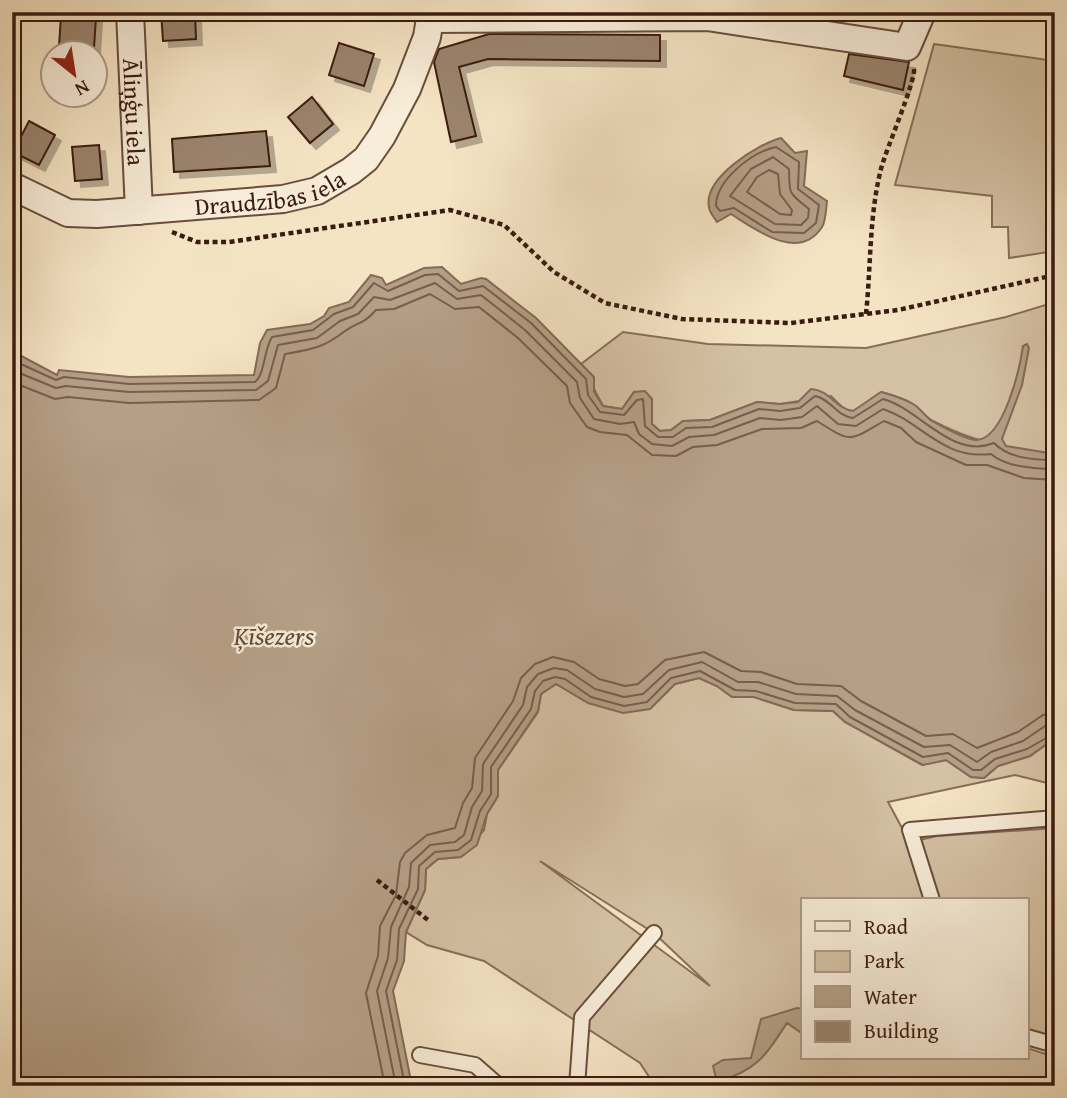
<svg xmlns="http://www.w3.org/2000/svg" width="1067" height="1098" font-family="'Gentium Book Plus',serif">
<style>
.green{fill:#d5c2a5;stroke:#886e5a;stroke-width:2;fill-rule:evenodd}
.water{fill:#b5a087;stroke:#846b57;stroke-width:2}
.lines{fill:none;stroke-linecap:round;stroke-linejoin:round}
.shore{stroke:#785e4c;stroke-width:2}
.building{fill:#9b846e;stroke:#3a1b10;stroke-width:2;filter:url(#shadow)}
.lane-casing{stroke:#694d3d;stroke-width:18}
.street-casing{stroke:#694d3d;stroke-width:30}
.path{stroke:#3a1b10;stroke-width:4.5;stroke-dasharray:5 3.5;stroke-linecap:butt}
.lane{stroke:#f8edd9;stroke-width:14}
.street{stroke:#f8edd9;stroke-width:26}
.labels{text-anchor:middle;dominant-baseline:central;stroke-width:5;stroke-linejoin:round;paint-order:stroke}
.street-label{font-size:24px;fill:#3a1b10;stroke:#f8edd9}
.water-label{font-size:26px;font-style:italic;fill:#654a3a;stroke:#f8edd9}
</style>
<defs>
<filter id="shadow"><feDropShadow dx="6" dy="6" stdDeviation="0" flood-color="#0004"/></filter>
</defs>
<rect width="100%" height="100%" fill="#f5e4c4"/>
<filter id="stains"><feTurbulence type="fractalNoise" baseFrequency=".00286" numOctaves="4"/><feColorMatrix values="0 0 0 0 .2 0 0 0 0 .09 0 0 0 0 .02 0 0 0 .5 -.17"/></filter>
<radialGradient id="worn" r=".72"><stop offset=".6" stop-color="#630" stop-opacity="0"/><stop offset="1" stop-color="#630" stop-opacity=".3"/></radialGradient>
<!-- green -->
<path class="green" d="M934 44 1055 61V251L1009 258 1008 227H992V196L895 185Z
M1055 302V454C1013 451 971 441 933 421 926 418 923 412 917 407 908 400 892 395 881 392L854 411 845 410 831 396 780 404 757 402 710 420 683 421 671 430 660 431 652 424V399L634 392 622 409 603 406 581 364 623 332 708 344 866 348 1006 317Z
M699 678 717 686 732 697H754L794 710 833 711 845 722 922 765 946 760 971 777 984 778 998 766 1030 756 1055 738V785L1015 775 888 802 903 830 924 900H803V1058H1027V1048L1055 1057V1086H655L640 1063 484 961 427 945 406 932 425 890 426 869 438 859 461 857 484 830 487 814 498 796V770L538 712 541 694 556 684 574 694 650 709 675 684ZM540 861 654 933 710 986Z
M1055 828V1037L1027 1029V900H937L919 840 937 836Z"/>
<!-- water -->
<path class="water" d="M781 138 795 153 807 151 804 186 827 201C826 208 826 221 822 227 799 263 755 229 731 214L717 222C714 217 709 212 709 207 703 178 758 144 781 138Z
M442 267 461 284 481 278 486 279 536 318 594 377V392L603 406 622 409 634 392 645 391 652 399V424L660 431 671 430 683 421 710 420 757 402 780 404 798 402 811 389C830 390 836 409 853 411L881 392C892 395 908 400 916 406 922 411 926 417 932 421 944 427 965 440 977 440 1004 438 1020 368 1023 346L1027 344 1029 348 1022 385 1002 439 1006 446 1055 454V738L1030 756 998 766 984 778 971 777 946 760 923 765 845 722 833 711 794 710 754 697H732L717 686 699 678 675 684 650 709 623 713 588 703 556 684 541 694 538 711 498 770V796L487 814 477 845 461 857 438 859 426 869 425 890 406 932 404 961 393 991 412 1086H12V351L57 375 59 370 129 377 254 375 260 343 267 330 310 324 324 316 329 308 349 302 371 275 382 278 386 285 424 268Z
M797 1008 803 1009V1034L787 1023C765 1056 758 1070 717 1082L713 1066 723 1060 751 1058 761 1019Z"/>
<g class="lines">
<!-- shore -->
<path class="shore" d="M776 147 799 162 798 189 819 205 816 223 804 233 772 232 734 208 720 211 716 206C716 180 752 152 776 147Z
M773 157 789 169C789 195 789 193 809 209L808 218 801 225 775 224 730 196 751 169Z
M769 170 778 174 780 194 792 210 791 215 780 214 747 192 757 177Z
M12 360 56 380 64 377 129 384 255 382C265 374 264 349 272 337L313 330 334 314 353 307 374 283 388 291 425 275 438 274 459 291 483 286 531 323 586 379 588 395 600 412 624 415 637 400 643 399 645 426 658 437H673L686 428 712 427 759 409 780 411 800 408 815 396C831 399 836 416 853 418L883 399C920 409 952 460 994 443 1008 458 1033 460 1055 460
M12 370 56 388 66 386 129 392 256 390 268 381 278 345 317 338 340 321 358 314 374 297 390 300 435 283 457 299 481 295 525 330 577 382 580 398 594 419 620 424 634 422 639 434 652 444 672 446 689 437 714 435 760 418 781 420 802 417 817 406 838 424 856 426 883 409C922 422 942 460 991 454 1006 467 1034 469 1055 469
M12 382 55 399 68 397 129 403 259 400 276 388 285 354C313 349 323 348 345 331 358 322 364 324 376 310L394 309 430 294 455 309 479 307 518 338 567 386 570 403 587 427 600 432 627 435 652 455 676 456 693 447 717 445 762 429 801 428 817 421C853 444 849 441 884 421L901 428 916 442 966 465H987L1024 478 1055 480
M385 1086 366 993 378 956 380 926 396 895 400 862 405 853 427 835 455 828 463 803 472 788 475 758 513 701 521 678 535 664 553 657 574 662 599 679 625 686 638 684 665 660 704 652 741 671 761 672 797 684 841 686 861 701 926 736 953 734 977 748 1018 732 1043 715 1055 713
M396 1086 377 991 388 958 391 927 409 887 411 863 430 845 455 842 464 835 472 807 482 791 483 764 523 705 527 687 538 674 554 668 567 670 595 689 624 697 643 694 669 670 702 662 738 682H758L796 694 837 696 855 710 924 747 950 745 977 762 991 752 1023 741 1045 726 1055 724
M405 1086 386 991 397 960 399 929 418 889 419 866 435 852 458 850 471 840 480 811 491 794V767L531 709 535 691 543 681 555 677 565 679 591 697 624 706 647 702 671 678 700 671 735 690 756 691 795 703 836 704 850 717 923 757 948 753 973 770H981L995 759 1027 749 1055 733"/>
</g>
<!-- building -->
<path class="building" d="M161 12H195L196 39 163 41Z
M61 16 96 17 94 48 59 46Z
M489 34 660 35V61L488 59 459 67 476 136 451 142 434 62 439 49Z
M339 43 374 54 364 86 329 75Z
M849 54 909 62 903 90 844 76Z
M312 97 333 124 310 143 288 117Z
M29 121 55 135 39 165 13 152Z
M266 131 270 166 174 172 172 139Z
M99 145 102 179 75 181 72 147Z"/>
<g class="lines">
<defs>
<path id="lane" d="M932 900 910 830 1055 818
M1027 1037 1055 1045
M420 1055 475 1065 499 1086
M577 1086 582 1017 654 933"/>
<g id="street">
<path id="s1" d="M130 12 139 211"/>
<path d="M432 19 707 17 907 47 922 12"/>
<path id="s2" d="M12 186 68 213 97 214 283 199 317 191 351 171 366 159 382 136 407 89 427 37 431 12"/>
</g>
</defs>
<!-- lane casing -->
<use href="#lane" class="lane-casing"/>
<!-- street casing -->
<use href="#street" class="street-casing"/>
<!-- path -->
<path class="path" d="M172 232 197 242H229L450 210 504 225 554 272 605 303 682 319 791 323 898 310 1055 275
M866 314C871 267 869 216 881 169 886 149 916 81 914 68
M377 880 428 920"/>
<!-- lane -->
<use href="#lane" class="lane"/>
<!-- street -->
<use href="#street" class="street"/>
</g>
<g class="labels">
<!-- street labels -->
<g class="street-label">
<text stroke="none"><textPath href="#s1" startOffset="100">Āliņģu iela</textPath></text>
<text stroke="none"><textPath href="#s2" startOffset="266">Draudzības iela</textPath></text>
</g>
<!-- water labels -->
<g class="water-label">
<text x="274" y="635">Ķīšezers</text>
</g>
</g>
<!-- margin -->
<rect width="1067" height="1098" fill="none" stroke="#f5e4c4" stroke-width="42"/>
<rect x="14" y="14" width="1039" height="1070" fill="none" stroke="#3a1b10" stroke-width="3.5"/>
<rect x="21" y="21" width="1025" height="1056" fill="none" stroke="#3a1b10" stroke-width="2"/>
<!-- legend -->
<rect x="801" y="898" width="228" height="161" fill="#f8edd9" stroke="#ac9989" stroke-width="2"/>
<rect x="815" y="921" width="35" height="10" fill="#f8edd9" stroke="#ac9989" stroke-width="2"/>
<text x="864" y="934" font-size="21" fill="#3a1b10">Road</text>
<rect x="815" y="951" width="35" height="21" fill="#d5c2a5" stroke="#ac9989" stroke-width="2"/>
<text x="864" y="968" font-size="21" fill="#3a1b10">Park</text>
<rect x="815" y="986" width="35" height="21" fill="#b5a087" stroke="#ac9989" stroke-width="2"/>
<text x="864" y="1004" font-size="21" fill="#3a1b10">Water</text>
<rect x="815" y="1021" width="35" height="21" fill="#9b846e" stroke="#ac9989" stroke-width="2"/>
<text x="864" y="1038" font-size="21" fill="#3a1b10">Building</text>
<!-- north arrow -->
<g transform="translate(74 74) rotate(150)"><circle r="33" fill="#f8edd9" stroke="#ac9989" stroke-width="2"/>
<path d="M0-5L12 26L0 18L-12 26Z" fill="#8f2418"/>
<text y="-10" font-size="19" font-weight="bold" text-anchor="middle" fill="#3a1b10">N</text>
</g>
<rect width="100%" height="100%" filter="url(#stains)"/>
<rect width="100%" height="100%" fill="url(#worn)"/>
</svg>
